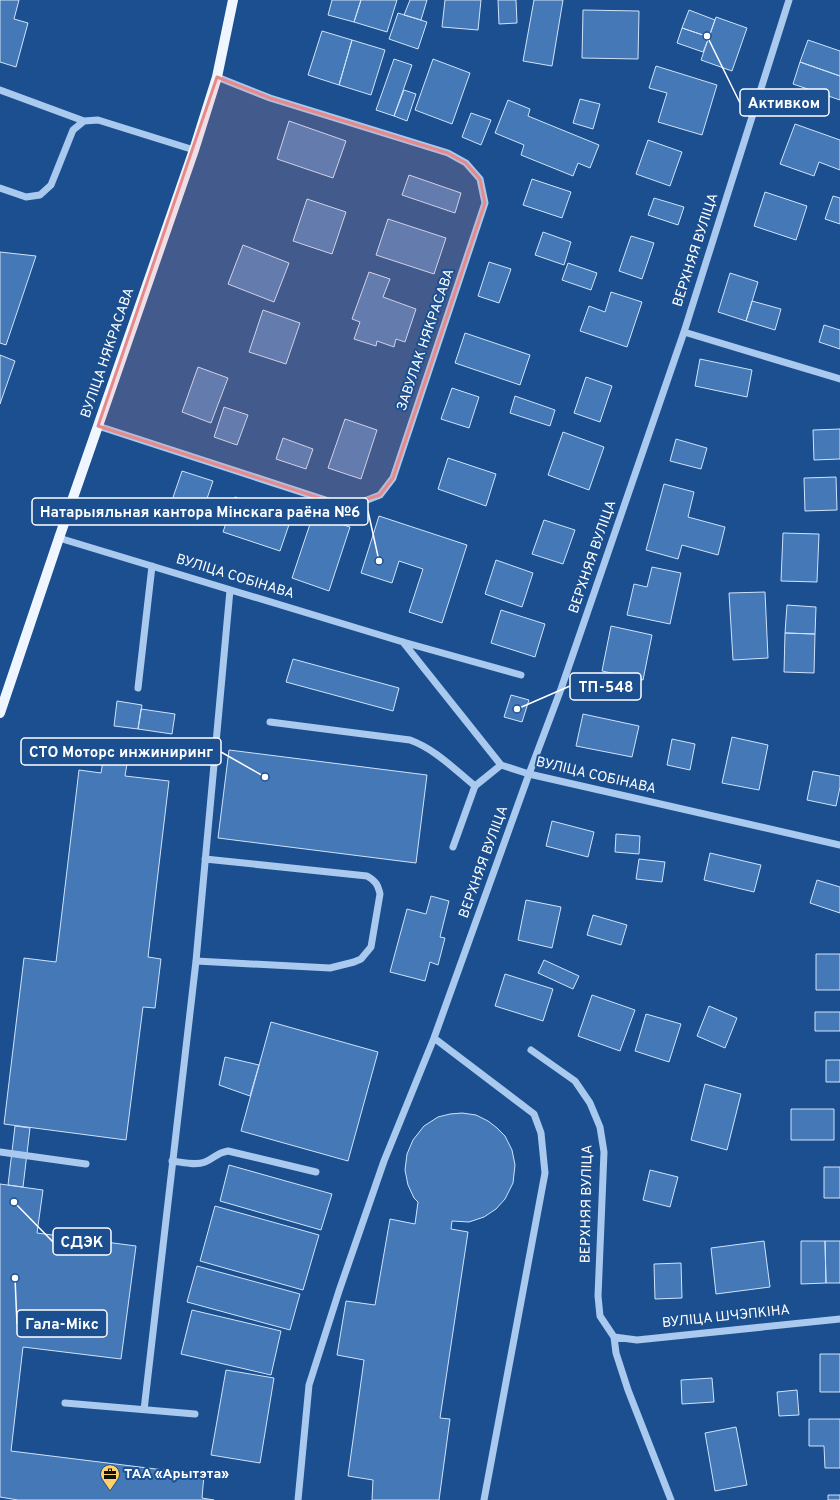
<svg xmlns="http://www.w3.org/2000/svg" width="840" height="1500" font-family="Overpass,sans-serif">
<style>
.building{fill:#4478b7;stroke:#cfe3fa}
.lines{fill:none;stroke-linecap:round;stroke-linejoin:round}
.minor{stroke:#a9c9ee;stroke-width:7}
.major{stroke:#f0f6ff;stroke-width:10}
.marked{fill:#e88989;fill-opacity:0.2;stroke:#e88989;stroke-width:3;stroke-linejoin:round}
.labels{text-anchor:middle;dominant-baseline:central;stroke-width:4;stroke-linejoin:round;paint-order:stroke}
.street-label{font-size:14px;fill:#fff;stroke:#1b4f8f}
.poi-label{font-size:14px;font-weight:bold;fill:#fff;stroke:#1b4f8f;text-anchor:start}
.leader{fill:none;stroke:#fff;stroke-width:1.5}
.callout-dot{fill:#fff;stroke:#1b4f8f;stroke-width:1.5}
.callout{fill:#1b4f8f;stroke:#fff;stroke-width:1.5}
.callout-label{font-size:15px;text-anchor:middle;font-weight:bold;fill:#fff}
</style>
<rect width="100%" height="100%" fill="#1b4f8f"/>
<!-- building -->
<path class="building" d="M0 0H19L14 19 28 23 16 67 0 62Z
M332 0H361L354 22 328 15Z
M361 0H397L387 32 354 22Z
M410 0H427L421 20 404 15Z
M445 0H481L478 30 442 27Z
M498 0H516L517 23 499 24Z
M534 0H563L552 66 523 61Z
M583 10 639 11 638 59 582 58Z
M689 10 715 20 709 37 682 28Z
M398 13 427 22 418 49 389 39Z
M716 17 747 28 732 71 701 60Z
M682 28 709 37 703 52 677 43Z
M322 31 352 40 339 85 308 75Z
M352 40 385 50 371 95 339 85Z
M808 40 840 51V76L800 62Z
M394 59 412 65 394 116 376 110Z
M433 59 470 73 452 124 415 110Z
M800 62 840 76V100L793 84Z
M656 66 717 85 702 135 658 122 667 93 649 88Z
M404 90 416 94 407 121 394 116Z
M580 99 600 104 593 129 573 123Z
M508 100 530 109 528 116 599 145 590 168 578 163 573 176 521 155 524 145 495 133Z
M471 113 491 120 481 145 462 137Z
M289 121 346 141 333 178 277 159Z
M795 124 840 140V170L819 162 814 176 780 164Z
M648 140 682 152 670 186 636 174Z
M409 175 461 193 455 213 402 195Z
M532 179 571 192 562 218 523 205Z
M765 192 807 206 796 240 754 226Z
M833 196 840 198V224L825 219Z
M654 198 684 207 678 225 648 215Z
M307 199 346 212 332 254 293 241Z
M388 219 446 238 434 274 376 255Z
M543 232 571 242 564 265 535 255Z
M631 236 654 243 642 279 619 271Z
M243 245 289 263 274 302 228 284Z
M0 252 36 256 6 345 0 343Z
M489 262 511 269 499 303 478 296Z
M568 263 597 273 591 290 562 280Z
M369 272 390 279 383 297 416 309 405 342 396 339 394 347 377 341 376 346 354 339 360 322 352 319Z
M730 273 758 282 746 321 718 312Z
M611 292 642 302 627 347 580 331 589 306 605 312Z
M752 301 781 309 775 330 746 321Z
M263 310 300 323 286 364 249 352Z
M824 325 840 330V349L819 342Z
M465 333 530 355 520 385 455 363Z
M0 355 15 361 0 404Z
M700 359 752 370 747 397 695 386Z
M198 367 228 378 211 423 182 412Z
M586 377 612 386 600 422 574 413Z
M452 388 479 397 469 428 441 419Z
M515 396 555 410 550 426 510 413Z
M224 407 248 415 237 445 214 437Z
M345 419 377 430 361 479 328 468Z
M840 429V459L814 460 813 430Z
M563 432 604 447 589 490 548 475Z
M283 438 313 449 306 469 276 459Z
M676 439 707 448 701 469 670 461Z
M448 458 496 474 486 506 438 489Z
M182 471 213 481 198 525 167 515Z
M836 477 837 510 805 511 804 478Z
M664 484 694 492 688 517 725 527 718 555 682 545 678 559 646 550Z
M235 497 292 516 280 551 223 532Z
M313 515 350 527 329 591 292 578Z
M379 516 467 545 442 623 409 612 423 569 399 561 392 583 361 573Z
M544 520 575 530 563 564 532 554Z
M783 533 819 534 817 582 781 581Z
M496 560 533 573 522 607 485 594Z
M652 567 681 573 670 624 627 615 634 584 647 587Z
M765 592 768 658 733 660 729 593Z
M787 605 816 607 815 634 785 633Z
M501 610 545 624 535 657 491 643Z
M611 626 652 635 643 680 602 671Z
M785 633 815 634 814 673 784 672Z
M293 659 399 688 393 711 286 682Z
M511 695 529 700 522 722 504 717Z
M117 701 142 705 138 729 114 726Z
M141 709 175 714 172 734 138 729Z
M583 714 639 726 632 757 576 746Z
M732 737 768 745 759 790 722 783Z
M672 739 695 744 690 770 667 765Z
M229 750 427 775 416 863 218 838Z
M104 755 128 758 125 776 169 781 148 957 161 959 155 1008 143 1007 126 1140 4 1124 24 958 56 962 79 770 101 773Z
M813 771 840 776V787L836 806 807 800Z
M552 821 594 832 588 857 546 846Z
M616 834 640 836 639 854 615 852Z
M710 853 761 865 754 892 704 880Z
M639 859 665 862 662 882 636 879Z
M817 880 840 887V913L810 903Z
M431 896 449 901 440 937 445 938 438 965 430 962 425 981 390 972 407 909 426 914Z
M526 900 561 907 552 948 518 940Z
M593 915 627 925 621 945 587 935Z
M816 954H840V990H816Z
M544 960 579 976 573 989 538 973Z
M505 974 553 989 543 1021 495 1006Z
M592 995 635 1010 620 1051 578 1036Z
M709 1006 737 1018 725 1048 697 1036Z
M815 1012H840V1031H815Z
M646 1014 681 1024 669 1062 635 1051Z
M271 1022 378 1052 348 1161 241 1131Z
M225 1057 259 1065 250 1096 219 1085Z
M826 1060H840V1082H826Z
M705 1084 741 1094 727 1150 691 1140Z
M791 1109H834V1140H791Z
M462 1113 476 1115 488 1121 497 1128 505 1136 512 1150 515 1165 513 1183 505 1199 496 1209 484 1217 469 1222 452 1221 451 1229 468 1232 440 1418 450 1419 439 1500H372L373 1480 348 1476 364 1360 337 1355 346 1301 375 1305 390 1219 415 1224 418 1202 414 1198 408 1185 405 1170 407 1154 413 1140 424 1126 438 1117 450 1114Z
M15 1126 30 1128 23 1187 8 1185Z
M229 1165 332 1194 321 1230 220 1201Z
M824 1167H840V1198H824Z
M650 1170 678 1177 670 1207 643 1200Z
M0 1184 43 1190 37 1233 136 1246 121 1359 23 1347 11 1451 204 1475 202 1498 214 1500H18L0 1497Z
M215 1206 319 1235 303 1290 200 1261Z
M764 1241 770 1287 716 1294 711 1248Z
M801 1241H825L826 1283 801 1284Z
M825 1241H840V1283H826Z
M681 1263 682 1298 655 1299 654 1264Z
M197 1266 300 1294 290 1330 187 1302Z
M192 1310 281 1331 271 1375 181 1354Z
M820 1354H840V1392H820Z
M226 1370 274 1378 260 1463 211 1455Z
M712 1378 714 1402 682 1404 681 1380Z
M797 1390 799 1415 779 1416 777 1392Z
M809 1419H840V1468H825L824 1446H809Z
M736 1427 747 1485 715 1491 705 1433Z
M828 1495H840V1500H828Z"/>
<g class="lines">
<!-- minor -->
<path class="minor" d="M0 90 84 121
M0 188 26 197 40 195 51 185 73 130 84 121 98 120 194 150
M684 332 840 379
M98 426 344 506 362 502 380 495 393 478 485 203 480 179 466 163 448 153 270 98 217 77
M59 538 403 642 521 675
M403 642 501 765 529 774 840 845
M138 688 152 566
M270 722 410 740C435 749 454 769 475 786
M453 847 475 786 501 765
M196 961 330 968 354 962 361 959 371 947 380 894C378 885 376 881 367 876L205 859
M434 1038 534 1114 541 1133 545 1173 484 1500
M531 1050 575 1081 590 1103 600 1127 604 1152 598 1296 600 1316 614 1337 616 1353 628 1390 671 1500
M0 1152 86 1164
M172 1161C182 1162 195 1166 205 1162 215 1158 216 1153 228 1151L316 1172
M614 1337 637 1340 840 1319
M65 1403 195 1414
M144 1410 196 961 230 590
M298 1500 309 1385 339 1291 384 1161 434 1038 529 774 561 689 684 332 789 0"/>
<!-- major -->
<path class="major" d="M0 713 59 538 194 150 217 77 233 0"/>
</g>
<!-- marked area -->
<path class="marked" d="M217 77 270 98 448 153 466 163 480 179 485 203 393 478 380 495 344 506 98 426Z"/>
<!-- icons -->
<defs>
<symbol id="office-pin" viewBox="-11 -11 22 30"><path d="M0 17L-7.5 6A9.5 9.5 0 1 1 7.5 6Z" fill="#ffd166" stroke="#1b4f8f"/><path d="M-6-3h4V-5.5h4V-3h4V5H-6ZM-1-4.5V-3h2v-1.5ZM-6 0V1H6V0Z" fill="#111"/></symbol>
</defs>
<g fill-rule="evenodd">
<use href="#office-pin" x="99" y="1463" width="22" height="30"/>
</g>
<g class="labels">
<!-- street labels -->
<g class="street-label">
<text transform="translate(696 250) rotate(-72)">ВЕРХНЯЯ ВУЛІЦА</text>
<text transform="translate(426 340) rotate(-71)">ЗАВУЛАК НЯКРАСАВА</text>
<text transform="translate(108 353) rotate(-71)">ВУЛІЦА НЯКРАСАВА</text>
<text transform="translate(593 557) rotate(-71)">ВЕРХНЯЯ ВУЛІЦА</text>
<text transform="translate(235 577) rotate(17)">ВУЛІЦА СОБІНАВА</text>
<text transform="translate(596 776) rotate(13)">ВУЛІЦА СОБІНАВА</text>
<text transform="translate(484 862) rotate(-70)">ВЕРХНЯЯ ВУЛІЦА</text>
<text transform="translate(587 1204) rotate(-89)">ВЕРХНЯЯ ВУЛІЦА</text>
<text transform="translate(726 1317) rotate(-6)">ВУЛІЦА ШЧЭПКІНА</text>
</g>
<!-- poi labels -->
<g class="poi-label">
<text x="124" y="1474">ТАА «Арытэта»</text>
</g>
</g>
<!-- callouts -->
<path class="leader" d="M707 36L740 103M379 561L368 511M517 709L570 686M265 777L221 752M14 1202L53 1242M15 1278L17 1324"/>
<g class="callout-dot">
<circle cx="707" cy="36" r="4"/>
<circle cx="379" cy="561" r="4"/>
<circle cx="517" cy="709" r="4"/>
<circle cx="265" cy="777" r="4"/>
<circle cx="14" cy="1202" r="4"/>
<circle cx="15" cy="1278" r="4"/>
</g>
<g class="callout">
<rect x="740" y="89" width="89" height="27" rx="4"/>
<rect x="32" y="498" width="336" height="27" rx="4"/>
<rect x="570" y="673" width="71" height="27" rx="4"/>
<rect x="21" y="738" width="200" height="27" rx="4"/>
<rect x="53" y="1228" width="58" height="27" rx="4"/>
<rect x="17" y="1310" width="90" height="27" rx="4"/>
</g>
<g class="callout-label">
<text x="784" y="108">Активком</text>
<text x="200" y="517">Натарыяльная кантора Мінскага раёна №6</text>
<text x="606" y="692">ТП-548</text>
<text x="121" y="757">СТО Моторс инжиниринг</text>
<text x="82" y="1247">СДЭК</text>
<text x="62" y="1329">Гала-Мікс</text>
</g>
</svg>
